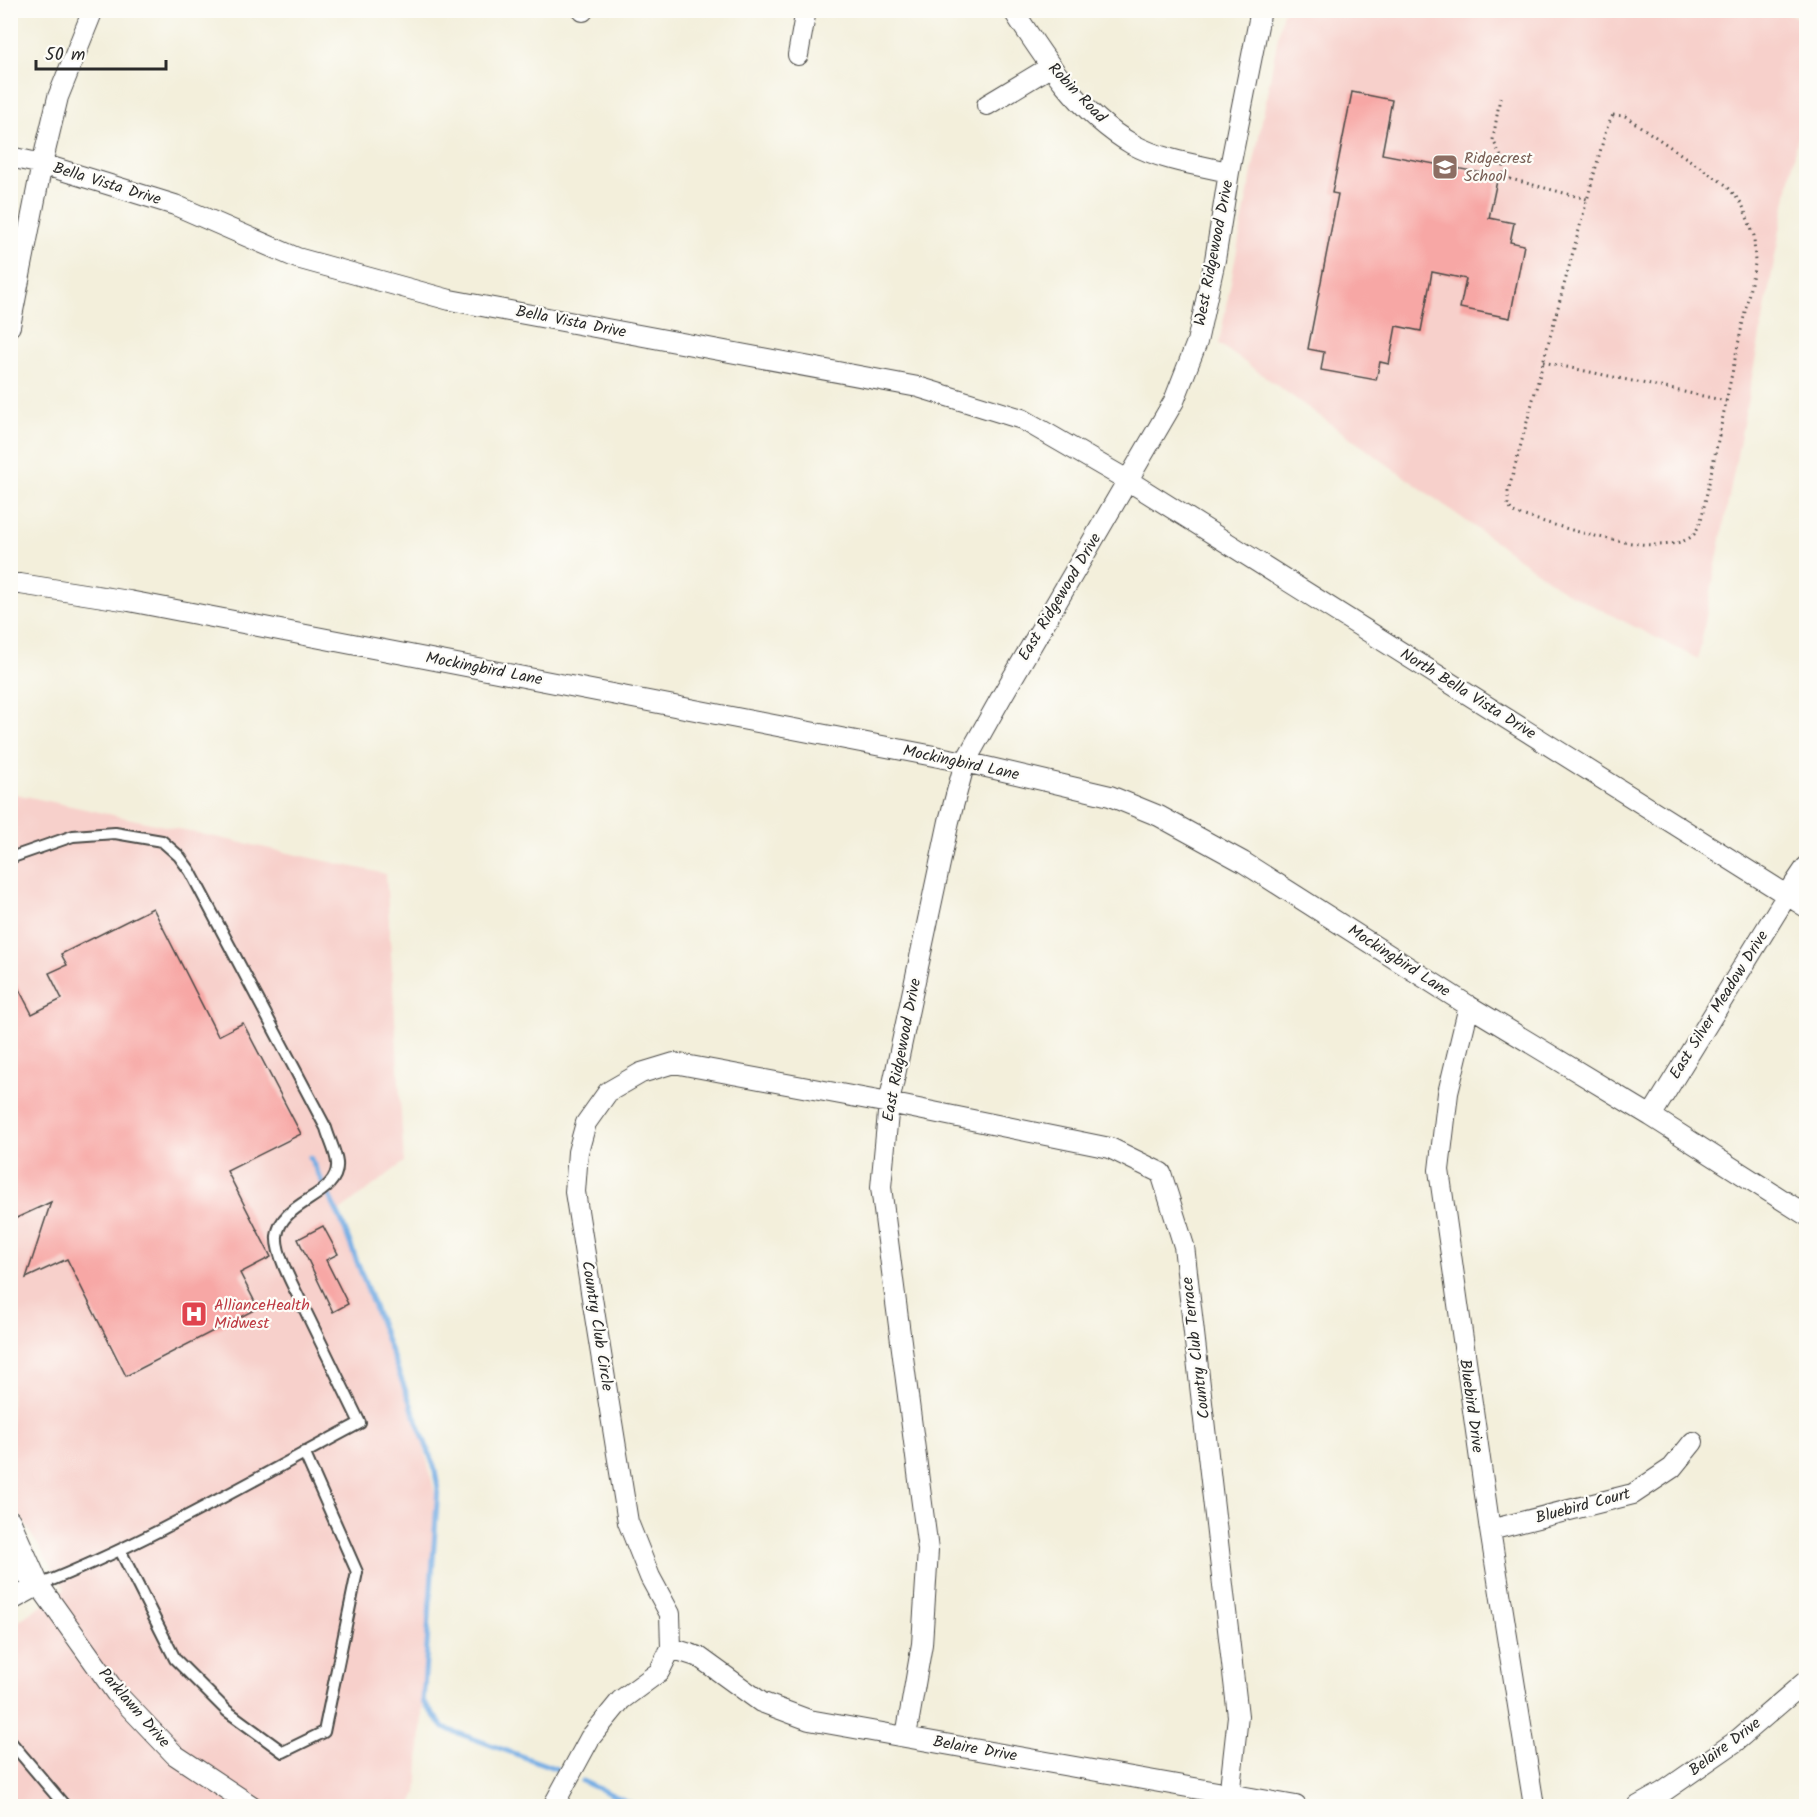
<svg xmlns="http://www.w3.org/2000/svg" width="1817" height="1817" font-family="Kalam,sans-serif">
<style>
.built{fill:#f7d0cb}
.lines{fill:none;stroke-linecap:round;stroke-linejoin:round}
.stream{stroke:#74ade4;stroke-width:5}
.building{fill:#f7a7a5}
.lane-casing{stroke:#494845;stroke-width:14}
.street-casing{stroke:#494845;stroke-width:22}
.path{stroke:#494845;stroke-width:3;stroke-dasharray:1.5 4.5;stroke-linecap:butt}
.lane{stroke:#fff;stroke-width:10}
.street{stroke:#fff;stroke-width:20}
.labels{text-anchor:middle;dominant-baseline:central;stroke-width:4.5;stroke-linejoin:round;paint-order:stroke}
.street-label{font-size:16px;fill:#2b2b2b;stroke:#fdfcf7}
.education-label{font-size:16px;fill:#785e54;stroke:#fdfcf7;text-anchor:start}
.health-label{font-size:16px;fill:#be3a42;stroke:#fdfcf7;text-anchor:start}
</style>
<rect width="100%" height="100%" fill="#fdfcf7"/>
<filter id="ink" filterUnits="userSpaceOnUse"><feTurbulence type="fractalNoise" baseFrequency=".0167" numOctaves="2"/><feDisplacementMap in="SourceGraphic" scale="12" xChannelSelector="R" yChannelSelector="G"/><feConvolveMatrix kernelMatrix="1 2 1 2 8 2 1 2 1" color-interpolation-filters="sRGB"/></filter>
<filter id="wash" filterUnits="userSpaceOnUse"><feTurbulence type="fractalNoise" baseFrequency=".008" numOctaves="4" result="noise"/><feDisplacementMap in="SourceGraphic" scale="24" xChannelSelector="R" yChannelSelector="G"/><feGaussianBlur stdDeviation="1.35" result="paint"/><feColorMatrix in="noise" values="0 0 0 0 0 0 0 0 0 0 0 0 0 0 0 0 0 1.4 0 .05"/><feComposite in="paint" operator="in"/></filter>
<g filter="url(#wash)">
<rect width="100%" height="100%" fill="#f3efdb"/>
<!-- built -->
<path class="built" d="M1773 10 1806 20V95L1698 659 1564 591 1219 344 1283 11Z
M11 793 386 874 404 1162 340 1211 417 1418 436 1498 417 1793 411 1806H11V1626L65 1589 11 1502Z"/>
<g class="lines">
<!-- stream -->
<path class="stream" d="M310 1157 342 1222 434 1466 438 1488 423 1702 444 1728 557 1769
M582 1781 637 1806"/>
</g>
<g id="blocks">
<!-- building -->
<path class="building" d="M1352 92 1392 100 1382 154 1498 176 1489 218 1514 223 1510 242 1524 245 1510 318 1460 308 1466 279 1432 272 1421 331 1396 326 1389 364 1380 362 1376 380 1321 370 1324 352 1308 349 1338 194 1332 193Z
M153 908 218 1036 243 1023 301 1134 227 1171 271 1257 240 1273 258 1308 126 1376 67 1259 26 1278 51 1202 10 1221V972L32 1014 62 999 49 973 67 965 61 954Z
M323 1226 338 1254 326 1260 348 1304 333 1312 298 1239Z"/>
</g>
</g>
<g filter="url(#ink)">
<use href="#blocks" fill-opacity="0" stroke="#494845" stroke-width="1.5"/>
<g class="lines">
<defs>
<path id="lane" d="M10 858 73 836 115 833 162 841 179 856 190 871 326 1128C329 1139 336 1152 337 1163 340 1197 281 1200 277 1236 275 1255 298 1295 306 1312 324 1349 342 1386 360 1423 254 1479 151 1541 39 1585
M120 1550 175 1659 227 1711 283 1752 324 1732 357 1572 304 1452
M10 1741 65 1806"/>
<path id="street" d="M1013 10C1045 60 1080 114 1132 144 1161 160 1197 165 1229 172
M583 11V10
M798 55 806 10
M987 105 1050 67
M10 157 42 164 175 205 297 258 450 300 918 387 1022 419 1129 481 1806 907
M10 326 42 164 58 97 93 10
M10 584H20L129 601 965 762 1110 796 1159 816 1243 862 1469 1006 1651 1116 1806 1215
M1469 1006 1448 1093 1439 1170 1490 1530 1534 1806
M1651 1116 1787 895 1806 867
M10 1520 39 1585 116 1693 175 1755 252 1806
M1490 1530 1633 1494 1672 1468 1693 1442
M10 1561 36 1583
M10 1601 39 1585
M671 1648 699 1657 761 1702 809 1720 1296 1806
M906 1736 922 1644 928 1550 881 1187 889 1103 949 821 965 762 1002 696 1174 401 1197 342 1215 260 1229 172 1261 10
M553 1806 590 1738 621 1700 659 1672 671 1648 670 1614 650 1577 628 1522 575 1192 578 1152 586 1123 608 1092 641 1073 674 1063 889 1103 1110 1148 1161 1173 1184 1246 1238 1716 1228 1806
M1638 1806 1663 1792 1735 1742 1806 1681"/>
</defs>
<!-- lane casing -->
<use href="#lane" class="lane-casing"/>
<!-- street casing -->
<use href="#street" class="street-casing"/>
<!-- path -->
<path class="path" d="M1500 97 1493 140 1504 163 1503 177 1587 199
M1613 115 1625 116 1726 185 1742 204 1754 236 1755 264 1701 521C1698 526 1696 534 1691 537 1656 561 1554 524 1514 513L1508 506V492L1606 130Z
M1543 362 1726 401"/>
<!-- lane -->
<use href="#lane" class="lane"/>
<!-- street -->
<use href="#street" class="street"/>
</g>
</g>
<!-- icons -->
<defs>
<symbol id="school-square" viewBox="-11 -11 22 22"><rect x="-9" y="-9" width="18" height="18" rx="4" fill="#8d6e63" stroke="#fdfcf7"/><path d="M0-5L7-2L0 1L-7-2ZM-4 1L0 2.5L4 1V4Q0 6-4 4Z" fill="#fff"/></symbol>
<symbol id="hospital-square" viewBox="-11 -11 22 22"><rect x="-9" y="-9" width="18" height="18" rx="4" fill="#e0444e" stroke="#fdfcf7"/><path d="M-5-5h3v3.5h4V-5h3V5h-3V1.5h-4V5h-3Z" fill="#fff"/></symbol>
</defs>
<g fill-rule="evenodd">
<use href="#school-square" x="1430" y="152" width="30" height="30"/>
<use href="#hospital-square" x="179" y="1299" width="30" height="30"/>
</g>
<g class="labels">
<!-- street labels -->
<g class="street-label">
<text transform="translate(1077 93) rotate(46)">Robin Road</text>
<text transform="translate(107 184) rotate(17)">Bella Vista Drive</text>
<text transform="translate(1214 253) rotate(-79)">West Ridgewood Drive</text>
<text transform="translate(571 322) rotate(11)">Bella Vista Drive</text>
<text transform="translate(1060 597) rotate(-59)">East Ridgewood Drive</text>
<text transform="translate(484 669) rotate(11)">Mockingbird Lane</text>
<text transform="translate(1468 694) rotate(32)">North Bella Vista Drive</text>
<text transform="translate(961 763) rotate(12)">Mockingbird Lane</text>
<text transform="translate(1399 961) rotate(33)">Mockingbird Lane</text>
<text transform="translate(1719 1005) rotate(-58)">East Silver Meadow Drive</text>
<text transform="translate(902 1050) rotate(-79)">East Ridgewood Drive</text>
<text transform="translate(597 1326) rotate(81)">Country Club Circle</text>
<text transform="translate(1196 1348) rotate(-97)">Country Club Terrace</text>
<text transform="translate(1471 1406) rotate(82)">Bluebird Drive</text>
<text transform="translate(1583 1506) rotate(-15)">Bluebird Court</text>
<text transform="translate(134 1708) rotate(49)">Parklawn Drive</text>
<text transform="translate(1725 1747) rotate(-37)">Belaire Drive</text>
<text transform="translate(975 1749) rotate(10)">Belaire Drive</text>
</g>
<!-- education labels -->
<g class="education-label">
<text x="1464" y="158">Ridgecrest<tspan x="1464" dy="18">School</tspan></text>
</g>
<!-- health labels -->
<g class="health-label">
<text x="214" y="1305">AllianceHealth<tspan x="214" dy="18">Midwest</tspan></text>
</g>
</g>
<!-- margin -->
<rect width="1817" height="1817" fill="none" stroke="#fdfcf7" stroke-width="36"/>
<!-- scale -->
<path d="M36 60v9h130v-9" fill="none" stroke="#2b2b2b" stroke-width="3"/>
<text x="45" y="60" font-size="18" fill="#2b2b2b" stroke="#fdfcf7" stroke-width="4.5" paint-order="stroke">50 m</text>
</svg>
